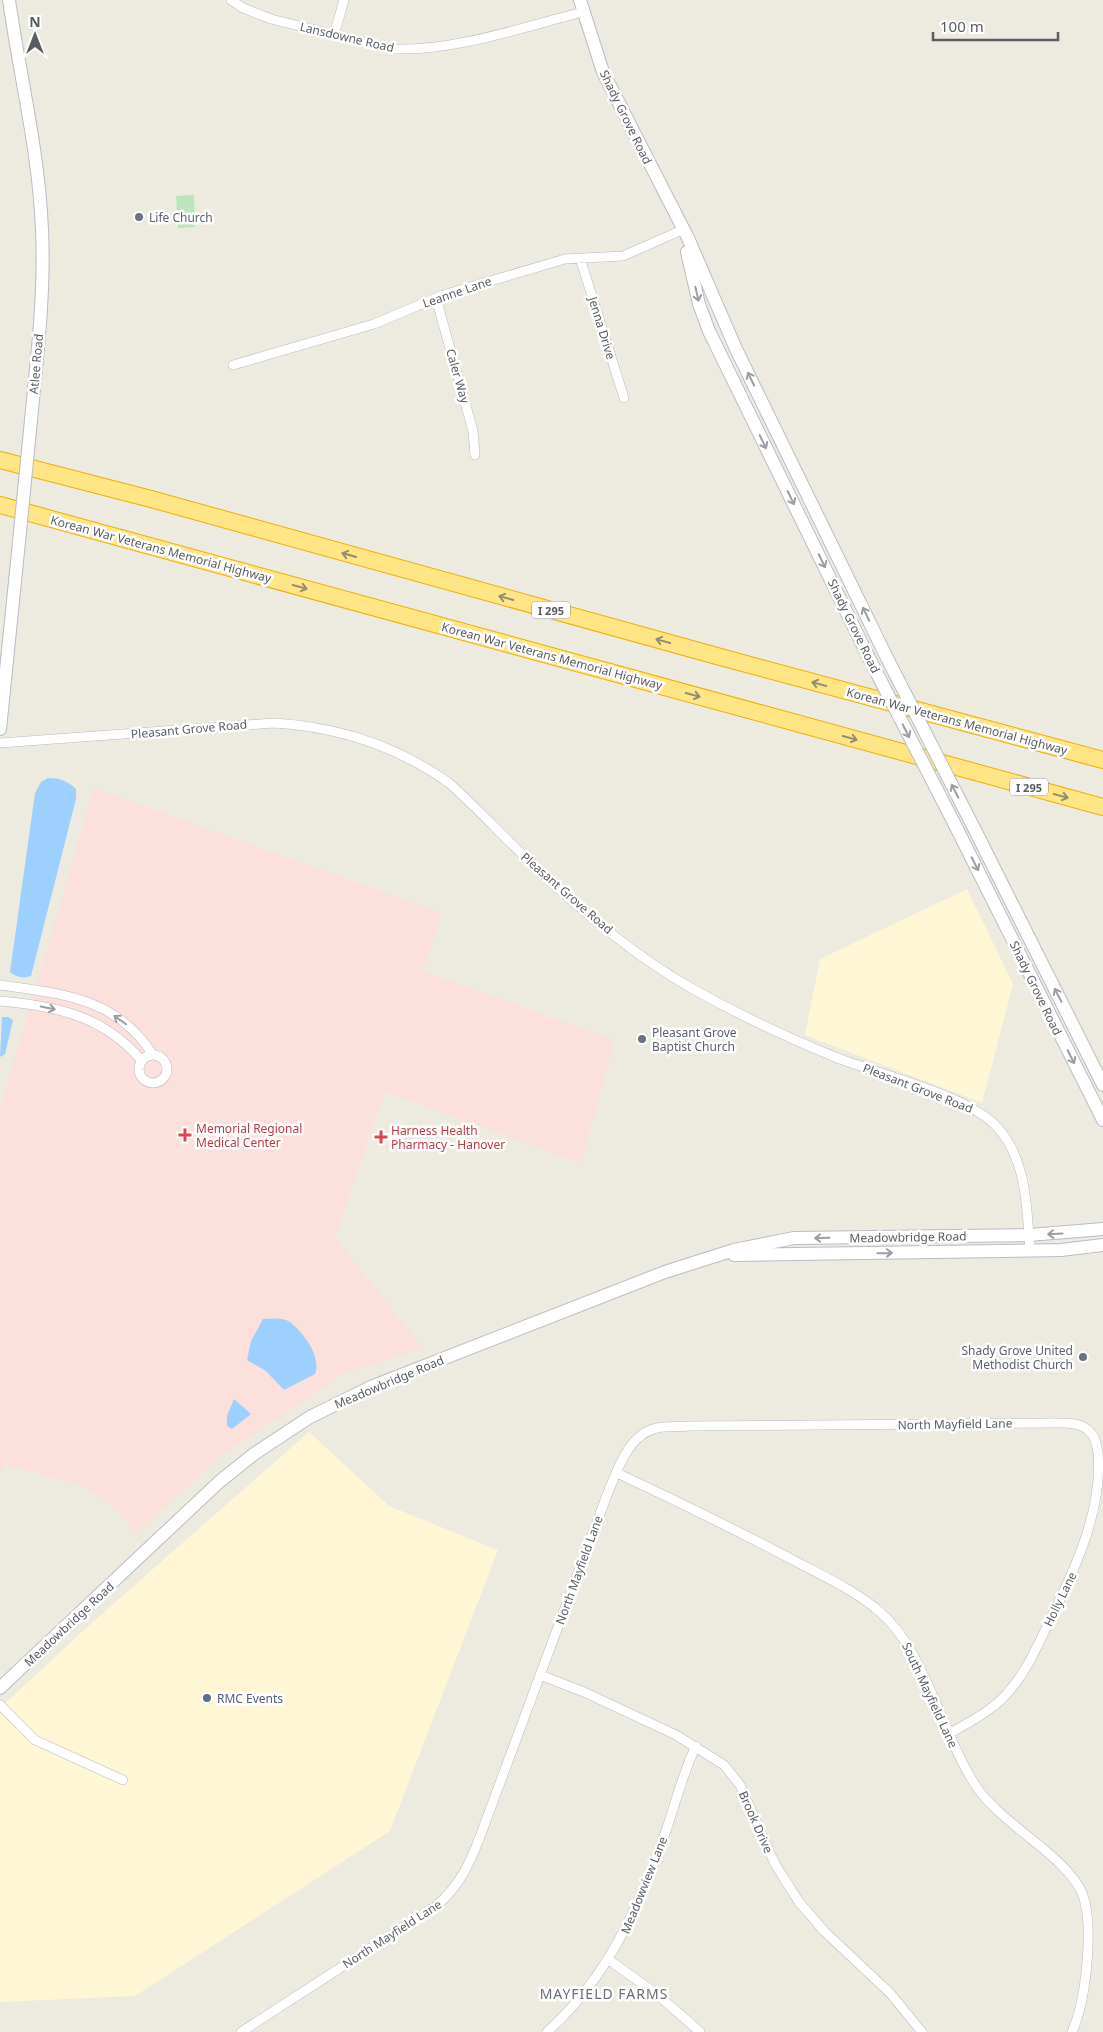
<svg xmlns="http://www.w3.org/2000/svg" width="1103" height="2032" font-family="'Noto Sans',sans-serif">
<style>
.commercial{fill:#fef6d4}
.medical{fill:#fbe0db}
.green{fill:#bce5be}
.water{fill:#9ed0ff}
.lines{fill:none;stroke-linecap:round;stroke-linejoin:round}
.minor-casing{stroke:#b8bbc0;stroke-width:10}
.secondary-casing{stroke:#b9bcc3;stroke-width:14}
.motorway-casing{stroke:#edaf00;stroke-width:18}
.minor{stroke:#fff;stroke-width:9}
.secondary{stroke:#fff;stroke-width:12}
.motorway{stroke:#fee586;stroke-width:16}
.secondary-bridge-casing{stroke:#b9bcc3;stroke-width:14;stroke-linecap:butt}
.secondary-bridge{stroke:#fff;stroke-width:12}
.oneway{stroke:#9b9ea1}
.oneway2{stroke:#938d6f}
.worship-dot{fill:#6b7280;stroke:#fff;stroke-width:2}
.health-dot{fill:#e0444e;stroke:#fff;stroke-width:2}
.service-dot{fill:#5c6f8a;stroke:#fff;stroke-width:2}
.labels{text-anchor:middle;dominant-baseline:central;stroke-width:5;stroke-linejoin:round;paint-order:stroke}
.shield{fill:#fff;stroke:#8b8e91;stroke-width:1}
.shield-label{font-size:11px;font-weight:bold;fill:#595d62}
.street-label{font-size:12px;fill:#595d62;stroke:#fff}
.worship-label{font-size:12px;fill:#5b616d;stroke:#fff;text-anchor:start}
.health-label{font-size:12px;fill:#be3a42;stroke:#fff;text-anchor:start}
.service-label{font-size:12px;fill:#4e5e75;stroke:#fff;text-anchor:start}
.neighbourhood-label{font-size:14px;letter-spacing:1px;fill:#6a6f74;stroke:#fff}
</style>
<rect width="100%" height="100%" fill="#edebe0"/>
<!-- commercial -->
<path class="commercial" d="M967 889 1013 984 982 1103 805 1035 820 959Z
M309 1432 389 1506 498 1550 390 1831 135 1996 0 2002V1708L95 1620Z"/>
<!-- medical -->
<path class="medical" d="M94 788 442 913 423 971 615 1040 581 1163 385 1092 335 1238 423 1348 345 1373 226 1452 136 1533 109 1503 81 1485 4 1464 0 1477V1108Z"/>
<!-- green -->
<path class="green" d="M194 195 195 227 178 228 176 196Z"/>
<!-- water -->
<path class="water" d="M48 778C59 778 68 781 76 789V799L31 976C23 979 16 977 10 972L35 793 41 782Z
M2 1017H8L13 1020 5 1054 0 1057Z
M263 1319C271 1319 282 1317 290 1322 303 1332 322 1357 315 1374L284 1390 266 1371 247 1360 251 1341Z
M234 1399 251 1414 232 1429 227 1426V1416Z"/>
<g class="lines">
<defs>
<path id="minor" d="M231 0 243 8 271 19 393 49C457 51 522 27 583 12
M334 35 344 0
M580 258 624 398
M436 298 473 431 475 455
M233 365 374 324 443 295 565 259 623 256 682 230
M0 743 274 723C339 727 396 745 449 783 475 806 498 831 523 855 571 902 634 956 693 989 739 1015 786 1037 835 1057 878 1074 968 1095 997 1127 1027 1159 1027 1210 1030 1251
M0 985C62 994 116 997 153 1055
M0 1001C57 1006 104 1016 142 1061
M139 1069a14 14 0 1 1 28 0a14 14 0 1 1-28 0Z
M617 1473C677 1501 736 1530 795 1561 823 1576 856 1591 880 1612 926 1651 942 1737 978 1789 1003 1825 1070 1859 1083 1895 1094 1928 1086 2001 1072 2032
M540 1675 584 1692 676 1735 724 1765 740 1785 775 1864 799 1902 824 1931 890 1993 922 2032
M0 1705 35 1740 123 1780
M609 1960 658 1995 700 2032
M241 2032 436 1906C460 1886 470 1863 481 1834L607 1495C617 1471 628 1434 657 1428 667 1426 679 1427 689 1426L1054 1423C1067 1423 1081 1422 1090 1432 1096 1437 1096 1445 1098 1452 1103 1508 1076 1567 1053 1614 1040 1640 1029 1668 1010 1690 994 1710 971 1721 949 1734
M547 2032C609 1977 639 1905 667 1828 676 1801 683 1773 696 1746"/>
<path id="secondary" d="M9 0C20 77 39 152 42 230 45 293 37 357 31 420
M580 0 603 72 688 238 736 349 887 658
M687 252 699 304 709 331 868 656
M0 729 18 552
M953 821 1103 1120
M977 834 1103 1085
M734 1255 1061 1250 1103 1245
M0 1688 219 1482 254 1454 310 1417 373 1386 665 1272 734 1250 794 1238 1029 1235 1103 1229"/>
<path id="motorway" d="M0 460 151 499 724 658 1103 760
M0 505 1103 807"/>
</defs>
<!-- minor casing -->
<use href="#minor" class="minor-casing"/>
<!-- secondary casing -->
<use href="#secondary" class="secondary-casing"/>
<!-- motorway casing -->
<use href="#motorway" class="motorway-casing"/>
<!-- minor -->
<use href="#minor" class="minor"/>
<!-- secondary -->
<use href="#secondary" class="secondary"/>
<!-- motorway -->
<use href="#motorway" class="motorway"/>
<defs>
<path id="secondary-bridge" d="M18 552 31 420
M868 656 953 821
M887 658 977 834"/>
</defs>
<!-- secondary-bridge casing -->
<use href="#secondary-bridge" class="secondary-bridge-casing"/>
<!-- secondary-bridge -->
<use href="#secondary-bridge" class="secondary-bridge"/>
</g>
<!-- one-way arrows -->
<defs><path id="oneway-shaft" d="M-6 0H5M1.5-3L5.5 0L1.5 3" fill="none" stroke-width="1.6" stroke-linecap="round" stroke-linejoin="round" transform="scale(1.25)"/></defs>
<g class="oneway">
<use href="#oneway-shaft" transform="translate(697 294) rotate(77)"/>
<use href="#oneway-shaft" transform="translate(751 379) rotate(-116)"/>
<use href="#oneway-shaft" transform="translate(763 442) rotate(64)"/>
<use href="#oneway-shaft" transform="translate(791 498) rotate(64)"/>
<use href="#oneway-shaft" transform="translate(822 561) rotate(64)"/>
<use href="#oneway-shaft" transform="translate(866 614) rotate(-116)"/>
<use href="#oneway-shaft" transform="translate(906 731) rotate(63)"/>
<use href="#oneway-shaft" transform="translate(955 791) rotate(-117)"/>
<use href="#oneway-shaft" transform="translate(975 864) rotate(63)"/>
<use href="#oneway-shaft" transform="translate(1058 995) rotate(-117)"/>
<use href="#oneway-shaft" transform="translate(48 1008) rotate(12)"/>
<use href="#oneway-shaft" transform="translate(120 1020) rotate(-145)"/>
<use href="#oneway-shaft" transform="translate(1071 1057) rotate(63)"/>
<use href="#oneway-shaft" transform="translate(1055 1234) rotate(177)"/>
<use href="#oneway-shaft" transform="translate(822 1238) rotate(179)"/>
<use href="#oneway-shaft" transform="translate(885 1253) rotate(-1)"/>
</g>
<g class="oneway2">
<use href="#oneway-shaft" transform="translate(349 555) rotate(-164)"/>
<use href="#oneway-shaft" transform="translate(300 587) rotate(15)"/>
<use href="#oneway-shaft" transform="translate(506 598) rotate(-165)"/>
<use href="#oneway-shaft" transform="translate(663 641) rotate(-165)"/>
<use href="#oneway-shaft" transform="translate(819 684) rotate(-165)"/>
<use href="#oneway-shaft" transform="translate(693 695) rotate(15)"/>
<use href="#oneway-shaft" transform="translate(850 738) rotate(15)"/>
<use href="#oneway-shaft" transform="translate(1061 796) rotate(15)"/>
</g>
<!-- markers -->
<g class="worship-dot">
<circle cx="139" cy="217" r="5"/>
<circle cx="642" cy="1039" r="5"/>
<circle cx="1083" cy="1357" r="5"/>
</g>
<g class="health-dot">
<path d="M182.5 1127.5h5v5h5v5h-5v5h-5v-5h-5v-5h5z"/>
<path d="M378.5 1129.5h5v5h5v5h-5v5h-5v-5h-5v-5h5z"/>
</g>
<circle class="service-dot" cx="207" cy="1698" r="5"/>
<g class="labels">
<!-- shield labels -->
<g class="shield">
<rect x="532" y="601.5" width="38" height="17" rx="4"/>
<rect x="1010" y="778.5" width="38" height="17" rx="4"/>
</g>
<g class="shield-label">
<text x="551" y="610">I 295</text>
<text x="1029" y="787">I 295</text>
</g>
<!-- street labels -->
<g class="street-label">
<text transform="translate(347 37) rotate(13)">Lansdowne Road</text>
<text transform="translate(626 117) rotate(64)">Shady Grove Road</text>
<text transform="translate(457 292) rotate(-19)">Leanne Lane</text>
<text transform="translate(602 328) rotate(73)">Jenna Drive</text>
<text transform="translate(36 364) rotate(-85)">Atlee Road</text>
<text transform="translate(458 376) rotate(74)">Caler Way</text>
<text transform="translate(161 549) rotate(15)">Korean War Veterans Memorial Highway</text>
<text transform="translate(854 626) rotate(64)">Shady Grove Road</text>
<text transform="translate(552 656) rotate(15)">Korean War Veterans Memorial Highway</text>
<text transform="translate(957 721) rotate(15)">Korean War Veterans Memorial Highway</text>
<text transform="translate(189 729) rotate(-5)">Pleasant Grove Road</text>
<text transform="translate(567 893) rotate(41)">Pleasant Grove Road</text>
<text transform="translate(1036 988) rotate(64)">Shady Grove Road</text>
<text transform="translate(918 1088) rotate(21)">Pleasant Grove Road</text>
<text transform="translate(908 1237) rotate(-1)">Meadowbridge Road</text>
<text transform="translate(389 1382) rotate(-23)">Meadowbridge Road</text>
<text transform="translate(955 1424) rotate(-1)">North Mayfield Lane</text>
<text transform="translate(579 1570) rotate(-70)">North Mayfield Lane</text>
<text transform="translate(1060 1599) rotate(-64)">Holly Lane</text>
<text transform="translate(69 1624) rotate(-43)">Meadowbridge Road</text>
<text transform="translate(930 1695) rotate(65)">South Mayfield Lane</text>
<text transform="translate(756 1822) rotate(66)">Brook Drive</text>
<text transform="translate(644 1885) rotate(-68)">Meadowview Lane</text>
<text transform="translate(392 1934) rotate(-33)">North Mayfield Lane</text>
</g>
<!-- worship labels -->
<g class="worship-label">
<text x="149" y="217">Life Church</text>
<text x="652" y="1032">Pleasant Grove<tspan x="652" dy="14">Baptist Church</tspan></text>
<text x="1073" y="1350" text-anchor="end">Shady Grove United<tspan x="1073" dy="14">Methodist Church</tspan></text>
</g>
<!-- health labels -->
<g class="health-label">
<text x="196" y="1128">Memorial Regional<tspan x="196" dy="14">Medical Center</tspan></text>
<text x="391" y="1130">Harness Health<tspan x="391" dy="14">Pharmacy - Hanover</tspan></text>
</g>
<!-- service labels -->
<g class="service-label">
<text x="217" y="1698">RMC Events</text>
</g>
<!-- neighbourhood labels -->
<g class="neighbourhood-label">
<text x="604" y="1993">MAYFIELD FARMS</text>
</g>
</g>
<!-- north arrow -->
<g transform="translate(35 35)" stroke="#ffffff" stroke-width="4" paint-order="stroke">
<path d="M0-4L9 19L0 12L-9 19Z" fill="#595d62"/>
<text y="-8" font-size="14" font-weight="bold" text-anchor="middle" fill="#595d62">N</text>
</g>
<!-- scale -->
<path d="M933 32v8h125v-8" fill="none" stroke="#595d62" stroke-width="2.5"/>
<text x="940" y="32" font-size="15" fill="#595d62" stroke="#ffffff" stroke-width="4" paint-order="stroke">100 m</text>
</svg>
